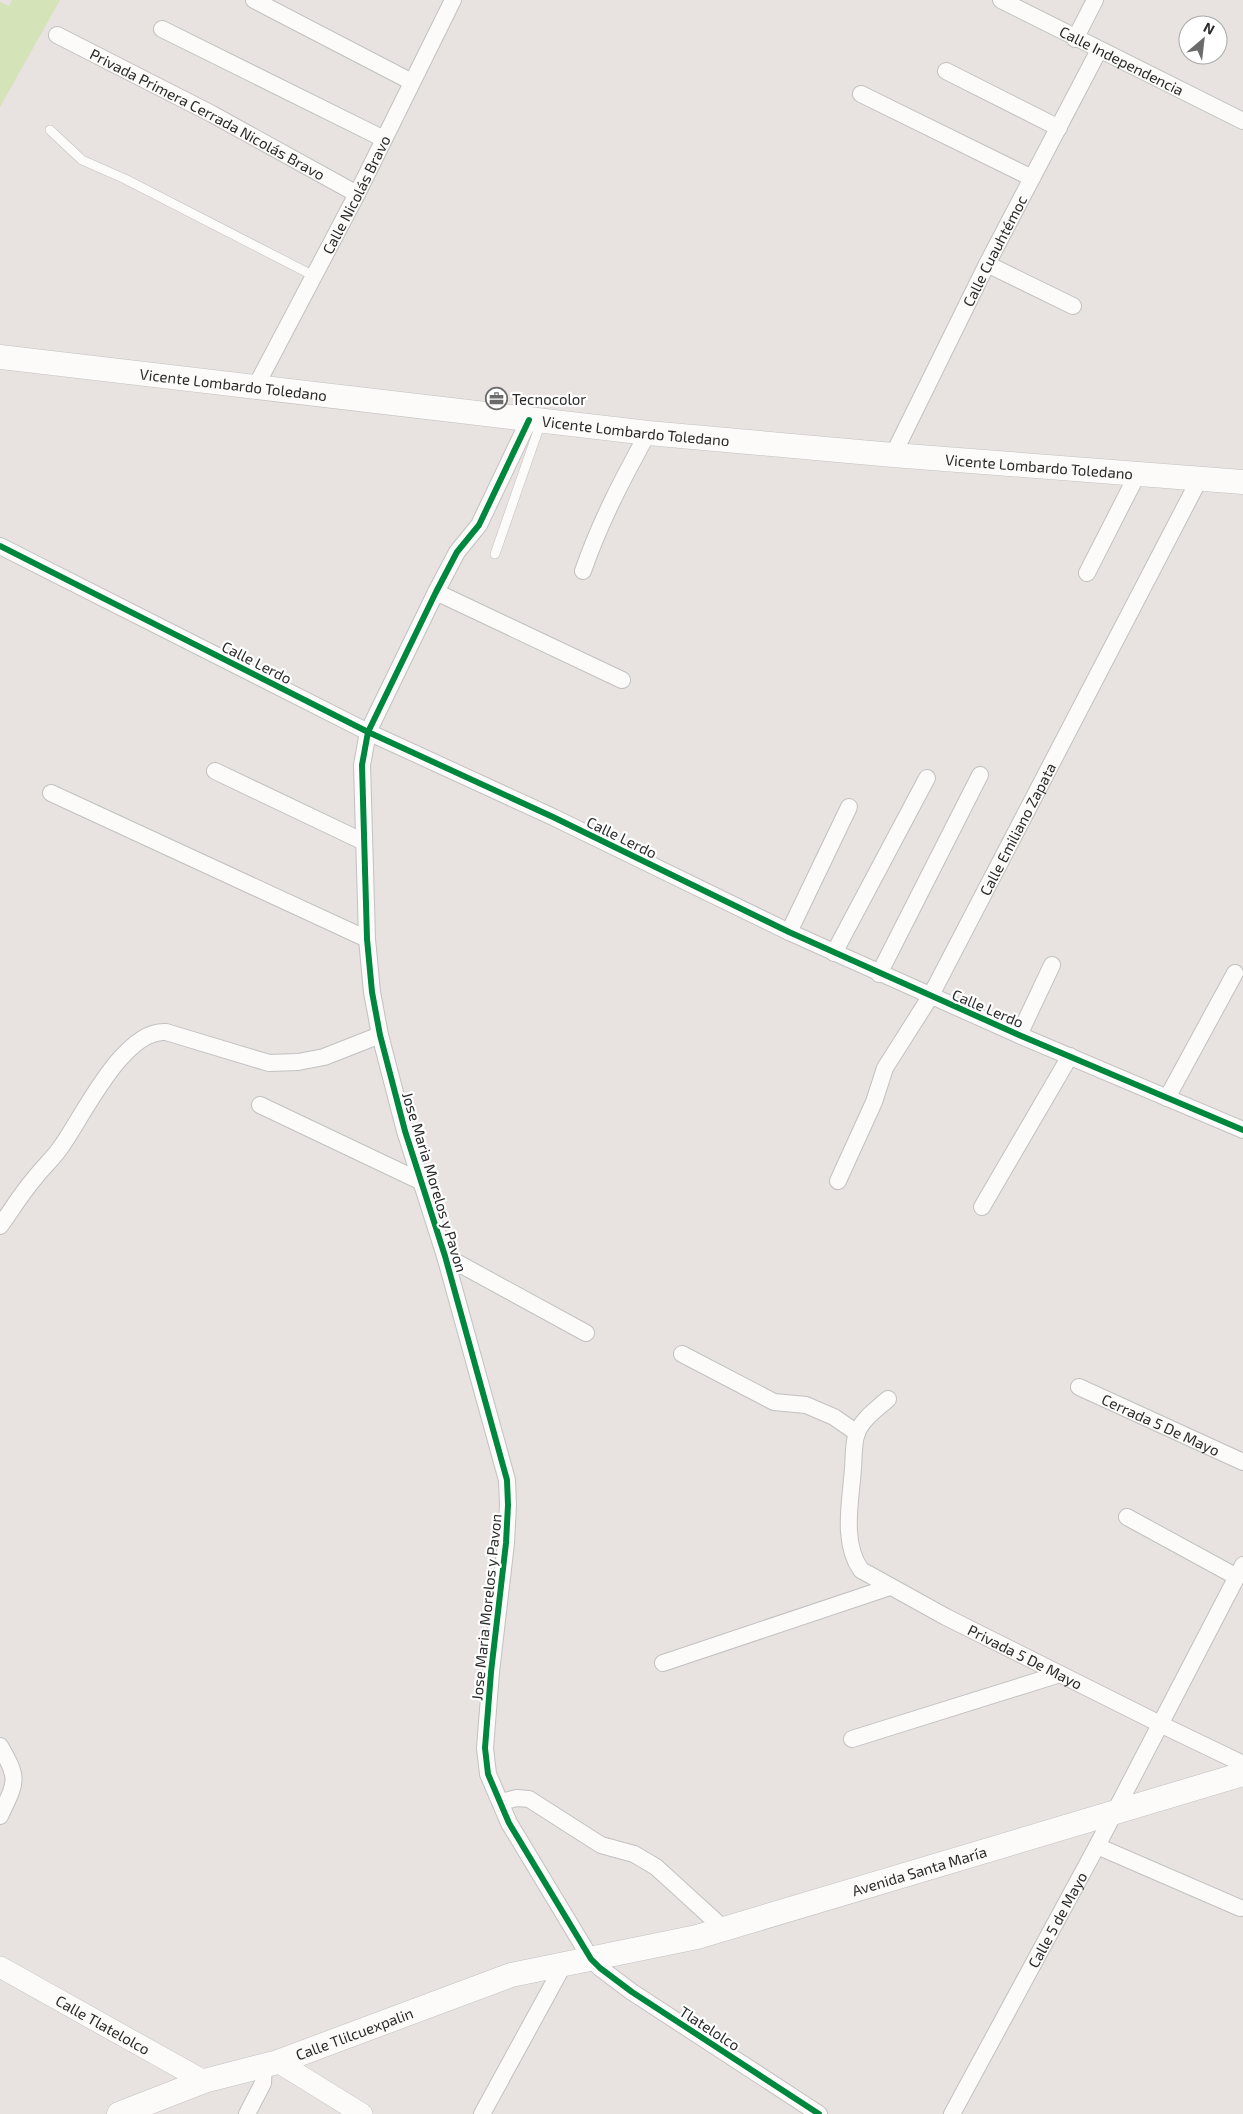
<svg xmlns="http://www.w3.org/2000/svg" width="1243" height="2114" font-family="'Exo 2',sans-serif">
<style>
.green{fill:#d5e3b8}
.lines{fill:none;stroke-linecap:round;stroke-linejoin:round}
.service-casing{stroke:#c2c1c1;stroke-width:10}
.minor-casing{stroke:#c2c1c1;stroke-width:18}
.tertiary-casing{stroke:#c2c1c1;stroke-width:22}
.secondary-casing{stroke:#c2c1c1;stroke-width:25}
.service{stroke:#fcfbfa;stroke-width:9}
.minor{stroke:#fcfbfa;stroke-width:16}
.tertiary{stroke:#fcfbfa;stroke-width:21}
.secondary{stroke:#fcfbfa;stroke-width:24}
.cycleway-casing{stroke:#fff;stroke-width:9}
.cycleway{stroke:#00873e;stroke-width:6}
.labels{text-anchor:middle;dominant-baseline:central;stroke-width:4.5;stroke-linejoin:round;paint-order:stroke}
.street-label{font-size:15px;fill:#2a2a2a;stroke:#fff}
.poi-label{font-size:15px;fill:#2a2a2a;stroke:#fff;text-anchor:start}
</style>
<rect width="100%" height="100%" fill="#e8e2e0"/>
<!-- green -->
<path class="green" d="M12 0H60L0 107V2L9 6Z"/>
<g class="lines">
<defs>
<path id="service" d="M50 130 82 160 125 179 314 276
M495 554 541 422"/>
<g id="minor">
<path d="M254 0 412 82"/>
<path id="s1" d="M1001 0 1243 121"/>
<path d="M162 29 384 139"/>
<path id="s2" d="M57 35 212 114 357 194"/>
<path d="M1075 39 1095 0"/>
<path d="M946 71 1059 128"/>
<path d="M861 94 1032 178"/>
<path d="M987 264 1073 306"/>
<path id="s3" d="M256 386 357 194 453 0"/>
<path d="M529 420 479 525 457 552 436 592 368 732 362 765 367 939 372 992 380 1035 405 1131 445 1256 507 1480 508 1505 506 1543 491 1672 485 1748 488 1774 509 1823 591 1959 600 1968 632 1992 819 2114"/>
<path id="s4" d="M893 455 987 264 1099 50"/>
<path d="M0 546 368 732 553 817 789 932 1019 1035 1243 1130"/>
<path d="M583 571C600 522 623 478 648 433"/>
<path d="M1087 573 1138 473"/>
<path d="M436 592 622 680"/>
<path d="M215 771 364 842"/>
<path d="M51 793 367 939"/>
<path d="M789 932 849 807"/>
<path d="M834 953 927 778"/>
<path d="M879 974 980 775"/>
<path d="M1019 1035 1052 965"/>
<path d="M1167 1098 1235 973"/>
<path d="M260 1105 422 1182"/>
<path id="s5" d="M838 1181 874 1102 885 1068 930 997 1200 478"/>
<path d="M982 1207 1070 1056"/>
<path d="M0 1226C11 1211 21 1194 34 1179 43 1167 55 1157 63 1144 84 1114 124 1029 166 1032L269 1063 298 1062 324 1057 380 1035"/>
<path d="M445 1256 586 1333"/>
<path d="M682 1354 774 1402 806 1405 834 1417 857 1433"/>
<path id="s6" d="M1079 1387 1243 1462"/>
<path id="s7" d="M888 1399C877 1409 862 1419 857 1433 853 1443 854 1457 853 1468 851 1500 841 1542 861 1570L946 1617 1162 1725 1243 1764"/>
<path d="M1127 1517 1237 1577"/>
<path d="M663 1663 890 1587"/>
<path d="M852 1739 1060 1674"/>
<path d="M0 1746C20 1780 16 1782 0 1816"/>
<path d="M501 1802 517 1798 529 1799 601 1845 634 1854 656 1867 724 1929"/>
<path d="M1097 1846 1240 1908"/>
<path d="M247 2114 263 2083 264 2066"/>
<path d="M482 2114 564 1964"/>
<path id="s8" d="M952 2114 1097 1846 1243 1565"/>
</g>
<g id="tertiary">
<path id="s9" d="M0 1967 204 2081"/>
<path d="M278 2062 362 2114"/>
</g>
<g id="secondary">
<path id="s10" d="M0 357 648 433 893 455 1243 482"/>
<path id="s11" d="M119 2114 204 2081 278 2062 511 1975 697 1937 1243 1774"/>
</g>
</defs>
<!-- service casing -->
<use href="#service" class="service-casing"/>
<!-- minor casing -->
<use href="#minor" class="minor-casing"/>
<!-- tertiary casing -->
<use href="#tertiary" class="tertiary-casing"/>
<!-- secondary casing -->
<use href="#secondary" class="secondary-casing"/>
<!-- service -->
<use href="#service" class="service"/>
<!-- minor -->
<use href="#minor" class="minor"/>
<!-- tertiary -->
<use href="#tertiary" class="tertiary"/>
<!-- secondary -->
<use href="#secondary" class="secondary"/>
<defs>
<path id="cycleway" d="M529 420 479 525 457 552 436 592 368 732 362 765 367 939 372 992 380 1035 405 1131 445 1256 507 1480 508 1505 506 1543 491 1672 485 1748 488 1774 509 1823 591 1959 600 1968 632 1992 819 2114
M0 546 368 732 553 817 789 932 1019 1035 1243 1130"/>
</defs>
<!-- cycleway casing -->
<use href="#cycleway" class="cycleway-casing"/>
<!-- cycleway -->
<use href="#cycleway" class="cycleway"/>
</g>
<!-- icons -->
<defs>
<symbol id="office-ring" viewBox="-11 -11 22 22"><circle r="9.5" fill="#fff" stroke="#6c6a6a" stroke-width="1.5"/><path d="M-6-3h4V-5.5h4V-3h4V5H-6ZM-1-4.5V-3h2v-1.5ZM-6 0V1H6V0Z" fill="#6c6a6a"/></symbol>
</defs>
<g fill-rule="evenodd">
<use href="#office-ring" x="484" y="386" width="25" height="25"/>
</g>
<g class="labels">
<!-- street labels -->
<g class="street-label">
<text stroke="none"><textPath href="#s1" startOffset="135">Calle Independencia</textPath></text>
<text stroke="none"><textPath href="#s2" startOffset="170">Privada Primera Cerrada Nicolás Bravo</textPath></text>
<text stroke="none"><textPath href="#s3" startOffset="216">Calle Nicolás Bravo</textPath></text>
<text stroke="none"><textPath href="#s4" startOffset="228">Calle Cuauhtémoc</textPath></text>
<text stroke="none"><textPath href="#s10" startOffset="235">Vicente Lombardo Toledano</textPath></text>
<text stroke="none"><textPath href="#s10" startOffset="640">Vicente Lombardo Toledano</textPath></text>
<text stroke="none"><textPath href="#s10" startOffset="1045">Vicente Lombardo Toledano</textPath></text>
<text transform="translate(257 662) rotate(27)">Calle Lerdo</text>
<text stroke="none"><textPath href="#s5" startOffset="396">Calle Emiliano Zapata</textPath></text>
<text transform="translate(622 837) rotate(26)">Calle Lerdo</text>
<text transform="translate(988 1008) rotate(23)">Calle Lerdo</text>
<text transform="translate(435 1182) rotate(73)">Jose Maria Morelos y Pavon</text>
<text stroke="none"><textPath href="#s6" startOffset="90">Cerrada 5 De Mayo</textPath></text>
<text transform="translate(486 1607) rotate(-84)">Jose Maria Morelos y Pavon</text>
<text stroke="none"><textPath href="#s7" startOffset="372">Privada 5 De Mayo</textPath></text>
<text stroke="none"><textPath href="#s11" startOffset="838">Avenida Santa María</textPath></text>
<text stroke="none"><textPath href="#s8" startOffset="221">Calle 5 de Mayo</textPath></text>
<text stroke="none"><textPath href="#s9" startOffset="118">Calle Tlatelolco</textPath></text>
<text transform="translate(710 2028) rotate(33)">Tlatelolco</text>
<text stroke="none"><textPath href="#s11" startOffset="249">Calle Tlilcuexpalin</textPath></text>
</g>
<!-- poi labels -->
<g class="poi-label">
<text x="512" y="399">Tecnocolor</text>
</g>
</g>
<!-- north arrow -->
<g transform="translate(1203 40) rotate(28)"><circle r="24" fill="#ffffff" stroke="#aaaaaa"/>
<path d="M0-4L9 19L0 12L-9 19Z" fill="#6c6a6a"/>
<text y="-8" font-size="14" font-weight="bold" text-anchor="middle" fill="#2a2a2a">N</text>
</g>
</svg>
